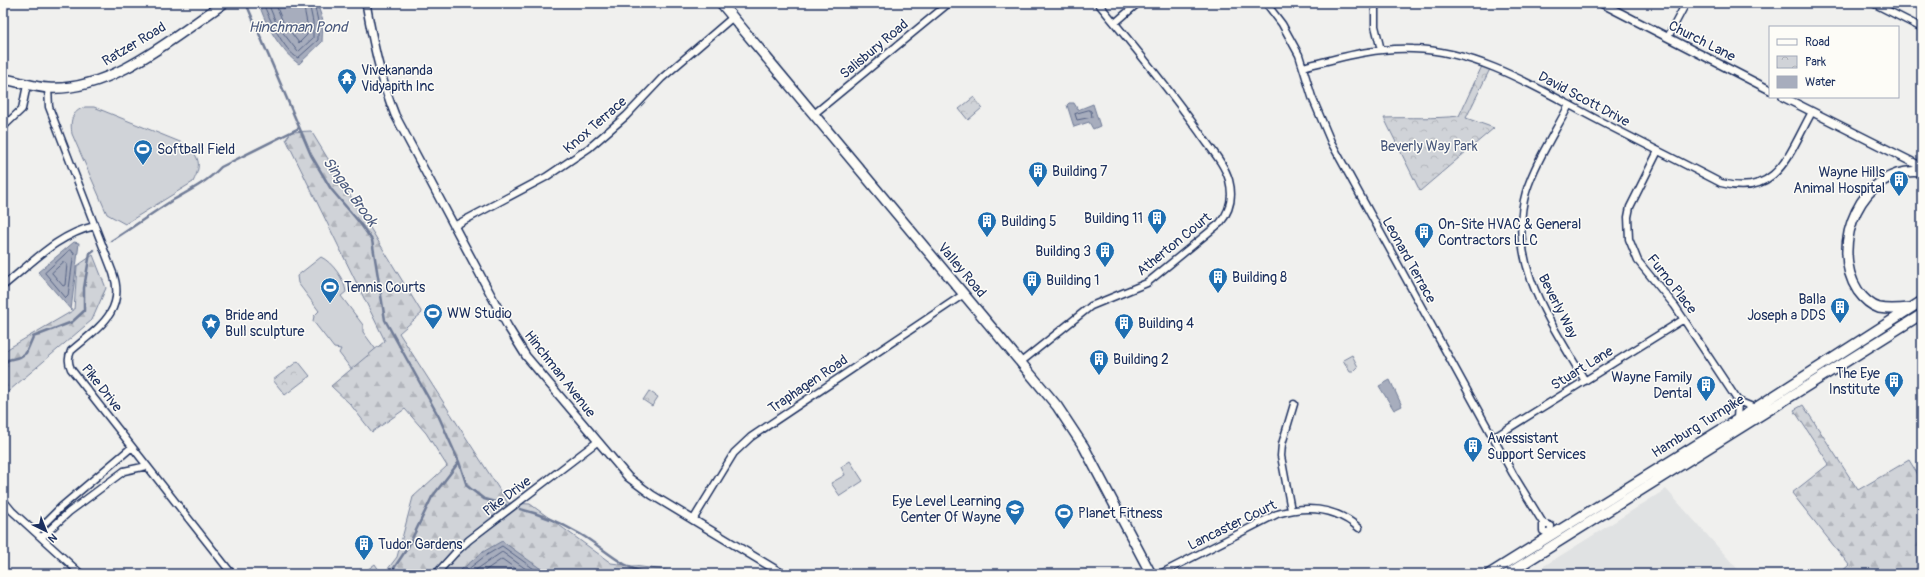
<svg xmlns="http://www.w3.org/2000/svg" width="1925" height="577" font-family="Pangolin,sans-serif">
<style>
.built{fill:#e0e2e3}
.grass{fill:#d0d3d8;stroke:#76819b}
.forest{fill:url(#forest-firs);stroke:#76819b}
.park{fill:url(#park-crowns);stroke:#76819b}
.water{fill:#a7adbd;stroke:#6f7b97}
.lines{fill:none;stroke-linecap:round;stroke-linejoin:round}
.shore{stroke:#536184;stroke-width:1}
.stream{stroke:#6f7b97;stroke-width:2.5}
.minor-casing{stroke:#1b2f5e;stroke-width:9}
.tertiary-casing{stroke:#1b2f5e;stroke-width:10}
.primary-casing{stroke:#1b2f5e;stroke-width:12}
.minor{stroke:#fdfcf7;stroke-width:6}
.tertiary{stroke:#fdfcf7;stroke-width:7}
.primary{stroke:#fdfcf7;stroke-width:9}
.labels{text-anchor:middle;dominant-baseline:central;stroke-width:3;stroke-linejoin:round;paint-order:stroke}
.street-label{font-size:14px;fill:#1b2f5e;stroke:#fdfcf7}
.poi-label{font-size:14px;fill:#1b2f5e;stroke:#fdfcf7;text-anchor:start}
.park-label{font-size:14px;fill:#48587c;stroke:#fdfcf7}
.water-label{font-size:15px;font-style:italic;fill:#4c5b7f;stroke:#fdfcf7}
</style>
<defs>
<pattern id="forest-firs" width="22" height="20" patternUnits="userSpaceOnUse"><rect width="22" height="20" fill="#d0d3d8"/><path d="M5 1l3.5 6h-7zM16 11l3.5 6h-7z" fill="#b2b5bc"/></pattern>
<pattern id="park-crowns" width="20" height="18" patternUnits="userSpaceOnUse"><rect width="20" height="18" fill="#d0d3d8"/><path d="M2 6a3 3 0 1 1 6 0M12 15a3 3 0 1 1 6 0" fill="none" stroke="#b2b5bc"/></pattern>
</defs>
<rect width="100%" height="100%" fill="#f0f0ee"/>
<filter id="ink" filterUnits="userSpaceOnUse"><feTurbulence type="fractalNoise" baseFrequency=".025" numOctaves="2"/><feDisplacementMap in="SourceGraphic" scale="8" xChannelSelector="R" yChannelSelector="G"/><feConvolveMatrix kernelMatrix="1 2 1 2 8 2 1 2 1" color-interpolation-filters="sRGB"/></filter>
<g filter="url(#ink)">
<!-- built -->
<path class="built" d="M1666 489 1742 574H1531L1600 531Z"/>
<!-- grass -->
<path class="grass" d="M85 107H94L185 144C200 157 202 164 193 182L125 224 107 214 72 134C70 121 71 112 85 107Z
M321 257C332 262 345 280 346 292L341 296 363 325V332L377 351 352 370 339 353 341 349 334 348 313 321 314 316 319 311 298 283 297 276Z
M850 461 863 481 840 496 831 483 845 475 841 467Z
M375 564 379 570 374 574H370L367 570Z"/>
<!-- forest -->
<path class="forest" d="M311 131 422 313 399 333 508 503 530 504 611 563 680 572 682 574H384L397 557 413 497 447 466 426 433 405 409 372 432 350 404 331 386 385 341 286 139 291 132Z
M93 255 106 288 92 320 3 396V354L9 348 74 310 77 266Z
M1803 405 1858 490 1909 460 1922 481V563L1911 574H1839L1849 565 1792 493 1829 464 1794 410Z"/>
<!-- park -->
<path class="park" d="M1482 66 1490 69 1466 118 1494 128 1420 191 1384 118C1410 117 1433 119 1459 116Z
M974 97 982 108 968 120 959 109Z
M1352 355 1358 367 1353 372H1350L1343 360Z
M298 361 310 376 285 395 273 380Z
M649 391 658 397 652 406 643 400Z"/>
<!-- water -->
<path class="water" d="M259 3H317L323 21 322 42 299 64C282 53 264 23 259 3Z
M1069 103H1074L1078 110 1093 104 1100 126 1093 129 1089 122 1074 127 1067 105Z
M74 242 79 243 71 310 38 272Z
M1390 380 1402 406 1394 410 1379 386Z
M502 541 548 574H456L483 552Z"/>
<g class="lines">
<!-- shore -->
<path class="shore" d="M263 3C269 18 284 51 298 58L318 40V21L314 3
M268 3 277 25 298 52 313 38V22L309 3
M275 3 283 22 299 43 307 35V23L303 3
M1089 110 1091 111 1092 117 1077 120 1075 114Z
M70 250 74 252 68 296 66 298 45 273Z
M64 262 67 264 65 285 63 286 52 273Z
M462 574 485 556 502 546 541 574
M470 574 502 552 533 574
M480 574 502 559 523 574"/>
<!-- stream -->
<path class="stream" d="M246 3 311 155 331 189 359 222 372 240 385 320 439 417 459 462 467 486 484 499 506 505
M111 241C132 228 152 213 173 200 191 190 207 182 221 167L299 128
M3 366 8 360 20 357 26 353 33 337 72 322 84 311V288L90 253 94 250
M520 509C541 514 561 523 580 534 603 547 623 570 651 574
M390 574 408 547 432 497 459 462"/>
<defs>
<path id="minor" d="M1266 3 1282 24 1299 55 1312 97 1331 142 1513 474 1543 523V531L1550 535 1551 526 1543 523
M1375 3V26L1381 50
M1873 3 1922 28
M1115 23 1138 3
M1668 37 1686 3
M1303 67C1339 58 1375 47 1413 49 1479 51 1537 88 1594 118 1636 140 1679 161 1721 183 1778 198 1789 153 1812 112
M48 88 49 107 113 273C127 312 96 329 71 351 68 358 68 362 71 369L232 574
M1569 105C1555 132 1535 163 1526 192 1506 262 1552 324 1585 381
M814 114 949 3
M3 127 22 109 27 85
M1658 151 1630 207 1628 217 1629 239 1638 261 1675 306 1738 401 1737 419
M454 226 546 177 589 148 626 116 662 78 733 17
M3 286C32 263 58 234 95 226
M1021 362 1091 306 1147 283 1220 223C1231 210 1233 195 1229 180 1224 163 1210 148 1200 133 1168 88 1134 46 1098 3
M1738 401 1755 408
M1493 438 1684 319
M3 500 12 511 81 574
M1291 510 1281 456 1282 444 1294 404
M693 520 734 453 751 437 964 294
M36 532 61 507 132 447
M42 537 69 512 124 471 147 466
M436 574 456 552 469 540 597 442
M1160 574 1277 514C1307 505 1335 507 1359 528"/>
<path id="tertiary" d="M366 3C373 42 380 78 395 115L508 327 526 356 628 477 652 495 783 574
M1601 3 1770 90
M1783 97 1922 167"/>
<path id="primary" d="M721 3 1057 406 1084 447 1151 574
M3 79C18 81 33 87 48 88 111 92 174 37 224 3
M1910 308C1900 309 1889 310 1879 308 1870 305 1863 298 1858 291 1828 246 1862 164 1922 172
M1489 574 1746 414 1922 301
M1507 574 1922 314"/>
</defs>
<!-- minor casing -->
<use href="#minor" class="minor-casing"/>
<!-- tertiary casing -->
<use href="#tertiary" class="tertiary-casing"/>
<!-- primary casing -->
<use href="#primary" class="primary-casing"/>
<!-- minor -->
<use href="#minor" class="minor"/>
<!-- tertiary -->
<use href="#tertiary" class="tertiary"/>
<!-- primary -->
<use href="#primary" class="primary"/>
</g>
</g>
<!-- icons -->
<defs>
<symbol id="temple-pin" viewBox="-11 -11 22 30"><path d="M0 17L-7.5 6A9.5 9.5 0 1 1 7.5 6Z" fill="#1f6fb2" stroke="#fdfcf7"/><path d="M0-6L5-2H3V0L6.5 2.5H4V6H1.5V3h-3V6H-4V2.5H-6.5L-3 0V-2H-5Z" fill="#fff"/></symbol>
<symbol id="stadium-pin" viewBox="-11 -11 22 30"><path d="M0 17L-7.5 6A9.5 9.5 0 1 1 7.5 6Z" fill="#1f6fb2" stroke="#fdfcf7"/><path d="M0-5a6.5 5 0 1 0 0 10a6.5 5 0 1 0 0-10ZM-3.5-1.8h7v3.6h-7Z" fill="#fff"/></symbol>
<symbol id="building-pin" viewBox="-11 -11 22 30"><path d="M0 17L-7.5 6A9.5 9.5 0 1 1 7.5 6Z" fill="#1f6fb2" stroke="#fdfcf7"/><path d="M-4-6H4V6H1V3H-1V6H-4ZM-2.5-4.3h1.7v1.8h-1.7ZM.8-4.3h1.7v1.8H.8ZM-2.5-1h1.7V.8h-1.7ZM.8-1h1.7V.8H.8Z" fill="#fff"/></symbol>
<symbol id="sight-pin" viewBox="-11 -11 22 30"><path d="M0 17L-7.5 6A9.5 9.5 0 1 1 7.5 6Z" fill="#1f6fb2" stroke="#fdfcf7"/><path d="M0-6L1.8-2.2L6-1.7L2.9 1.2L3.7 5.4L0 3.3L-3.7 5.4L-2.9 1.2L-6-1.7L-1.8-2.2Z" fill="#fff"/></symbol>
<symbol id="school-pin" viewBox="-11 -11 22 30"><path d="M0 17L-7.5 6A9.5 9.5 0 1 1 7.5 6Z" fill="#1f6fb2" stroke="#fdfcf7"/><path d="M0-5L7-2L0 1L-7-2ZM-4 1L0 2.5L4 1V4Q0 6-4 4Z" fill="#fff"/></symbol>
</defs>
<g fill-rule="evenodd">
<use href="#temple-pin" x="336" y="67" width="22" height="30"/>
<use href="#stadium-pin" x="132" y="138" width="22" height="30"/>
<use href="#building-pin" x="1027" y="160" width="22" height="30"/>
<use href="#building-pin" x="1888" y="169" width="22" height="30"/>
<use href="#building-pin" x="1146" y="207" width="22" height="30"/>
<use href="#building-pin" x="976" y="210" width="22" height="30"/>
<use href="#building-pin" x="1413" y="221" width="22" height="30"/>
<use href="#building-pin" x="1094" y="240" width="22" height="30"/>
<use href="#building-pin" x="1207" y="266" width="22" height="30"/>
<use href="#building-pin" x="1021" y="269" width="22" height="30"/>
<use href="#stadium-pin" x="319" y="276" width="22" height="30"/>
<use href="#building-pin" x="1829" y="296" width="22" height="30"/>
<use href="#stadium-pin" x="422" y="302" width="22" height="30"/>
<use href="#sight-pin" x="200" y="312" width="22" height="30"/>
<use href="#building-pin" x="1113" y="312" width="22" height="30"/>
<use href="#building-pin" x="1088" y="348" width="22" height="30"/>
<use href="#building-pin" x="1883" y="370" width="22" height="30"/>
<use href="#building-pin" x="1695" y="374" width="22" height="30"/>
<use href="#building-pin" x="1462" y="435" width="22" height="30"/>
<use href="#school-pin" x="1004" y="498" width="22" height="30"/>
<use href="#stadium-pin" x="1053" y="502" width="22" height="30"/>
<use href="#building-pin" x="353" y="533" width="22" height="30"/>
</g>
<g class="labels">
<!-- street labels -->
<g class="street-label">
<text transform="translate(1702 41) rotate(27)">Church Lane</text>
<text transform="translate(134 44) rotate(-31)">Ratzer Road</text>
<text transform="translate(874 49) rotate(-40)">Salisbury Road</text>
<text transform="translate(1584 99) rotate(28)">David Scott Drive</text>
<text transform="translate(595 125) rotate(-41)">Knox Terrace</text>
<text transform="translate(1174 244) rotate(-39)">Atherton Court</text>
<text transform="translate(1409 260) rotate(61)">Leonard Terrace</text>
<text transform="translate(962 270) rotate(50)">Valley Road</text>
<text transform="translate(1672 284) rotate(52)">Furno Place</text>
<text transform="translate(1558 306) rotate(63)">Beverly Way</text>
<text transform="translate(1582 368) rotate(-32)">Stuart Lane</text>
<text transform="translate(560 374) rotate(52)">Hinchman Avenue</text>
<text transform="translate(808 384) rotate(-34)">Traphagen Road</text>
<text transform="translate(102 388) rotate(52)">Pike Drive</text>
<text transform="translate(1698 426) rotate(-32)">Hamburg Turnpike</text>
<text transform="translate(507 496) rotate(-37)">Pike Drive</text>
<text transform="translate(1232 525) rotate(-26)">Lancaster Court</text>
</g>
<!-- poi labels -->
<g class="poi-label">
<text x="361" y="70">Vivekananda<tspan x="361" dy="16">Vidyapith Inc</tspan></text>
<text x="157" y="149">Softball Field</text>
<text x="1052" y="171">Building 7</text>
<text x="1885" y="172" text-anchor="end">Wayne Hills<tspan x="1885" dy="16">Animal Hospital</tspan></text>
<text x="1143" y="218" text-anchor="end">Building 11</text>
<text x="1001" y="221">Building 5</text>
<text x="1438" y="224">On-Site HVAC &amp; General<tspan x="1438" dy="16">Contractors LLC</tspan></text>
<text x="1091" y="251" text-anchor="end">Building 3</text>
<text x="1232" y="277">Building 8</text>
<text x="1046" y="280">Building 1</text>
<text x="344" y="287">Tennis Courts</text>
<text x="1826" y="299" text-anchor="end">Balla<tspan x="1826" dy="16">Joseph a DDS</tspan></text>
<text x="447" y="313">WW Studio</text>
<text x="225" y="315">Bride and<tspan x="225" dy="16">Bull sculpture</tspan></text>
<text x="1138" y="323">Building 4</text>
<text x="1113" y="359">Building 2</text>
<text x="1880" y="373" text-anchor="end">The Eye<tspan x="1880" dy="16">Institute</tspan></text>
<text x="1692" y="377" text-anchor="end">Wayne Family<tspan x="1692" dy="16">Dental</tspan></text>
<text x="1487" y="438">Awessistant<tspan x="1487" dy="16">Support Services</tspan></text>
<text x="1001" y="501" text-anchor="end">Eye Level Learning<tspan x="1001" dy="16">Center Of Wayne</tspan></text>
<text x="1078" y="513">Planet Fitness</text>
<text x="378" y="544">Tudor Gardens</text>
</g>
<!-- park labels -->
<g class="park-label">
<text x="1429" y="146">Beverly Way Park</text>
</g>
<!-- water labels -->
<g class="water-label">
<text x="298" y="27">Hinchman Pond</text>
<text transform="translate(350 192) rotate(54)">Singac Brook</text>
</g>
</g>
<!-- margin -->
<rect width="1925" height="577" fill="none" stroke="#fdfcf7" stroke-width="16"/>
<rect x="8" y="8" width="1909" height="561" fill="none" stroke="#1b2f5e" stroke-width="1.5" filter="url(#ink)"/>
<!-- legend -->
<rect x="1769" y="26" width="130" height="72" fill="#fdfcf7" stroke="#a3aaba"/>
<rect x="1777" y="39" width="20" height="6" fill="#fdfcf7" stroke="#a3aaba"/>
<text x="1805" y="46" font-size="12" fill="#1b2f5e">Road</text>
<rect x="1777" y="56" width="20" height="12" fill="url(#park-crowns)" stroke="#a3aaba"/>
<text x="1805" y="66" font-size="12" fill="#1b2f5e">Park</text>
<rect x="1777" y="76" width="20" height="12" fill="#a7adbd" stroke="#a3aaba"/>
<text x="1805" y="86" font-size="12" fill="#1b2f5e">Water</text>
<!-- north arrow -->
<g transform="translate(46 531) rotate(137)" stroke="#fdfcf7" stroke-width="3" paint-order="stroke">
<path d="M0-3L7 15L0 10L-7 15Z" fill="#1b2f5e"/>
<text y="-6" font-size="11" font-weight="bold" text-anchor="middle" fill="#1b2f5e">N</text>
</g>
</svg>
